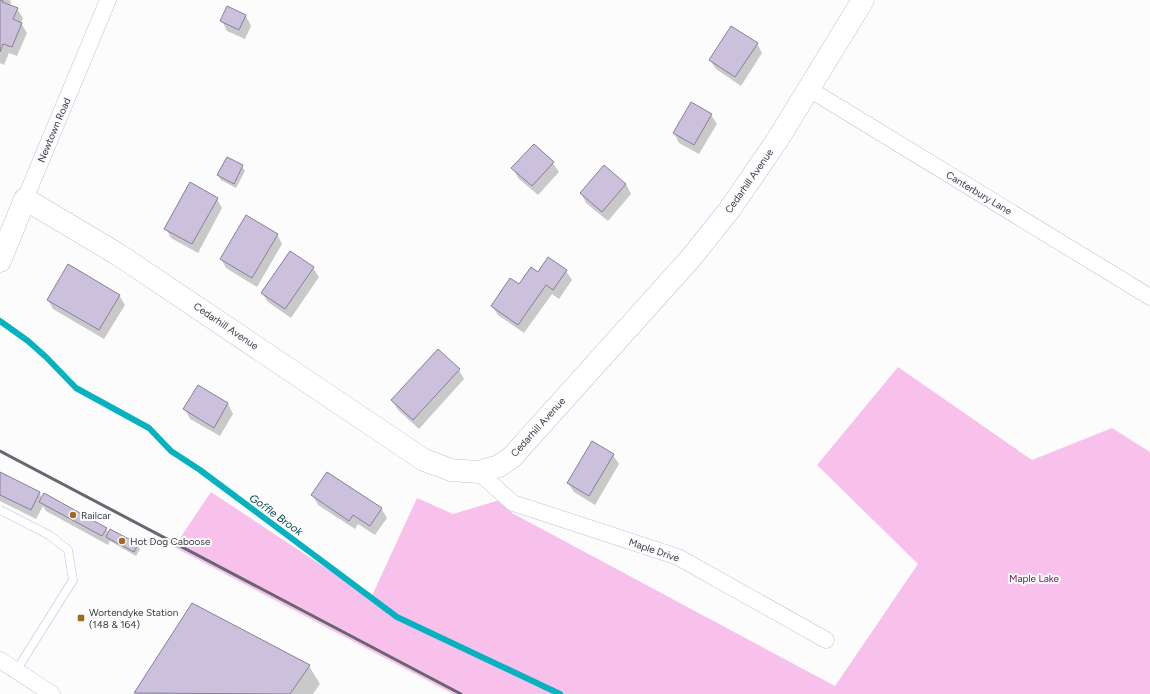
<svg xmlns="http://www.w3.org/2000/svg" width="1150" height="694" font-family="Figtree,sans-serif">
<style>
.green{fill:#f8c1ec}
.shadow{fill:#0003}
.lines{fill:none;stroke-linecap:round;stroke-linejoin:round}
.stream{stroke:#06b1c0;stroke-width:6}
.building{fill:#cbc1dd;stroke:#887e98}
.lane-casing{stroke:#bac3de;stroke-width:9}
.street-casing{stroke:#bac3de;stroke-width:17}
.secondary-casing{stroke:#bac3de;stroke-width:23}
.lane{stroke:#fff;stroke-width:8}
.street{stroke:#fff;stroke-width:16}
.secondary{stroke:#fff;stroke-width:22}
.rail{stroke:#656870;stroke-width:3}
.poi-dot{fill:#9f6a22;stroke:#fcfcfc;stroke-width:1.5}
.labels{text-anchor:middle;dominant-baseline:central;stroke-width:4;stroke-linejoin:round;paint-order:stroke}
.street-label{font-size:10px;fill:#383b46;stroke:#fcfcfc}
.poi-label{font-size:10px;fill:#383b46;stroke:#fcfcfc;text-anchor:start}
.park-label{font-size:10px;fill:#69105e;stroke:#fcfcfc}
.water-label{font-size:11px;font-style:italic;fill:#04454b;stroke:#fcfcfc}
</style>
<rect width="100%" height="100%" fill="#fcfcfc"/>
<!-- green -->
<path class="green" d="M898 367 1032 460 1112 428 1150 452V694H453L174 547 211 492 371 598 417 498 453 514 503 499 512 513 835 686 918 564 817 465Z"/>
<!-- shadow -->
<path class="shadow" d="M0 0H10L11 2 10 6 17 9 23 18 21 23 27 33 17 56 9 53 4 65 0 63Z
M228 8 246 16 251 26 245 39 227 31 222 21Z
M757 43 762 53 741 86 716 69 710 60Z
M711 115 717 124 699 154 679 143 674 133Z
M227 158 242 166 245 171 236 188 221 180 218 175Z
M553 163 559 172 538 195 518 178 513 168Z
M626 184 631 194 608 221 586 203 581 193Z
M217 199 222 208 198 253 171 238 166 229Z
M277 234 282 244 257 287 226 268 221 259Z
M549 258 566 271 572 280 559 299 552 294 524 333 498 315 492 306 538 274Z
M313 268 319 277 291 318 268 302 262 293Z
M119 295 125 305 104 339 53 309 48 300Z
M459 370 464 379 419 429 398 410 392 400Z
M198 387 228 404 233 414 220 436 190 419 185 409Z
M613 455 619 464 595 505 574 492 568 483Z
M0 473 39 492 42 498 106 529 109 534 137 545 140 549 136 556 110 541 108 545 46 511 43 506 36 519 0 501Z
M313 496 381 508 387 518 375 535 358 524 355 529 318 505Z
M193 604 309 666 320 684 313 694H135Z"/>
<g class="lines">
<!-- stream -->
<path class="stream" d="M0 321 28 341 46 357 76 388 149 428 171 451 200 470 397 617 560 694"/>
</g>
<!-- building -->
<path class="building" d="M0 0H3L2 2 18 8 13 19 22 23 12 47 3 44 0 52Z
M227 6 246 15 239 30 220 21Z
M731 26 758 43 735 77 709 60Z
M691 102 712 114 694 145 673 133Z
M534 144 554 162 532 186 511 168Z
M227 157 243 165 234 184 217 175Z
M604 165 626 184 602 212 580 193Z
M190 182 218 198 192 244 164 229Z
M246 215 278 234 252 278 220 259Z
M290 251 314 267 285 309 261 293Z
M548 257 567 270 553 290 546 285 518 325 491 306 510 278 519 284 531 267 538 272Z
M68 264 120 295 99 330 47 300Z
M438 349 460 369 413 420 391 400Z
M198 385 228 403 214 428 183 409Z
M592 441 614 454 589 496 567 483Z
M0 472 40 492 31 510 0 495Z
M327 472 382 508 370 526 353 515 349 521 311 495Z
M44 493 107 528 102 536 39 502Z
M110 529 138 544 134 552 106 537Z
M192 603 310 665 290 694 134 693Z"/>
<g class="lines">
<defs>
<path id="lane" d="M0 510 49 535 68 550 73 580 16 671"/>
<path id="street" d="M809 89 1150 297
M25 199 108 0
M478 472 513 503 678 557 826 640
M0 660 52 694"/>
<path id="secondary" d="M0 261 25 199 119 255 424 460 451 470 478 472 499 466 512 457 690 259 730 209 778 139 863 0"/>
</defs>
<!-- lane casing -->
<use href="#lane" class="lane-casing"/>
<!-- street casing -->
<use href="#street" class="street-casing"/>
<!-- secondary casing -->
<use href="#secondary" class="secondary-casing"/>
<!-- lane -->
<use href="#lane" class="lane"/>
<!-- street -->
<use href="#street" class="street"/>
<!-- secondary -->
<use href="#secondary" class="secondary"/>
<!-- rail -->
<path class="rail" d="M0 451 461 694"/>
</g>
<!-- markers -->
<g class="poi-dot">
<circle cx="73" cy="515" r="4"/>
<circle cx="122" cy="541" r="4"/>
<rect x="77" y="614" width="8" height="8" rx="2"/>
</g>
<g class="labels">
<!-- street labels -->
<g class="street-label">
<text transform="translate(54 130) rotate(-67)">Newtown Road</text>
<text transform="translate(749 181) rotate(-55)">Cedarhill Avenue</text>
<text transform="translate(979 193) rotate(31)">Canterbury Lane</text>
<text transform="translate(226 326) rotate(34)">Cedarhill Avenue</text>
<text transform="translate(538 427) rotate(-48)">Cedarhill Avenue</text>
<text transform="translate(654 550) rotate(19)">Maple Drive</text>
</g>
<!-- poi labels -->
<g class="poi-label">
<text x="81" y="515">Railcar</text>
<text x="130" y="541">Hot Dog Caboose</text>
<text x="89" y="612">Wortendyke Station<tspan x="89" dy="12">(148 &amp; 164)</tspan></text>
</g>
<!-- park labels -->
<g class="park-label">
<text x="1034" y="578">Maple Lake</text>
</g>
<!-- water labels -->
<g class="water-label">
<text transform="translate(276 515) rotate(36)">Goffle Brook</text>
</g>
</g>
</svg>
